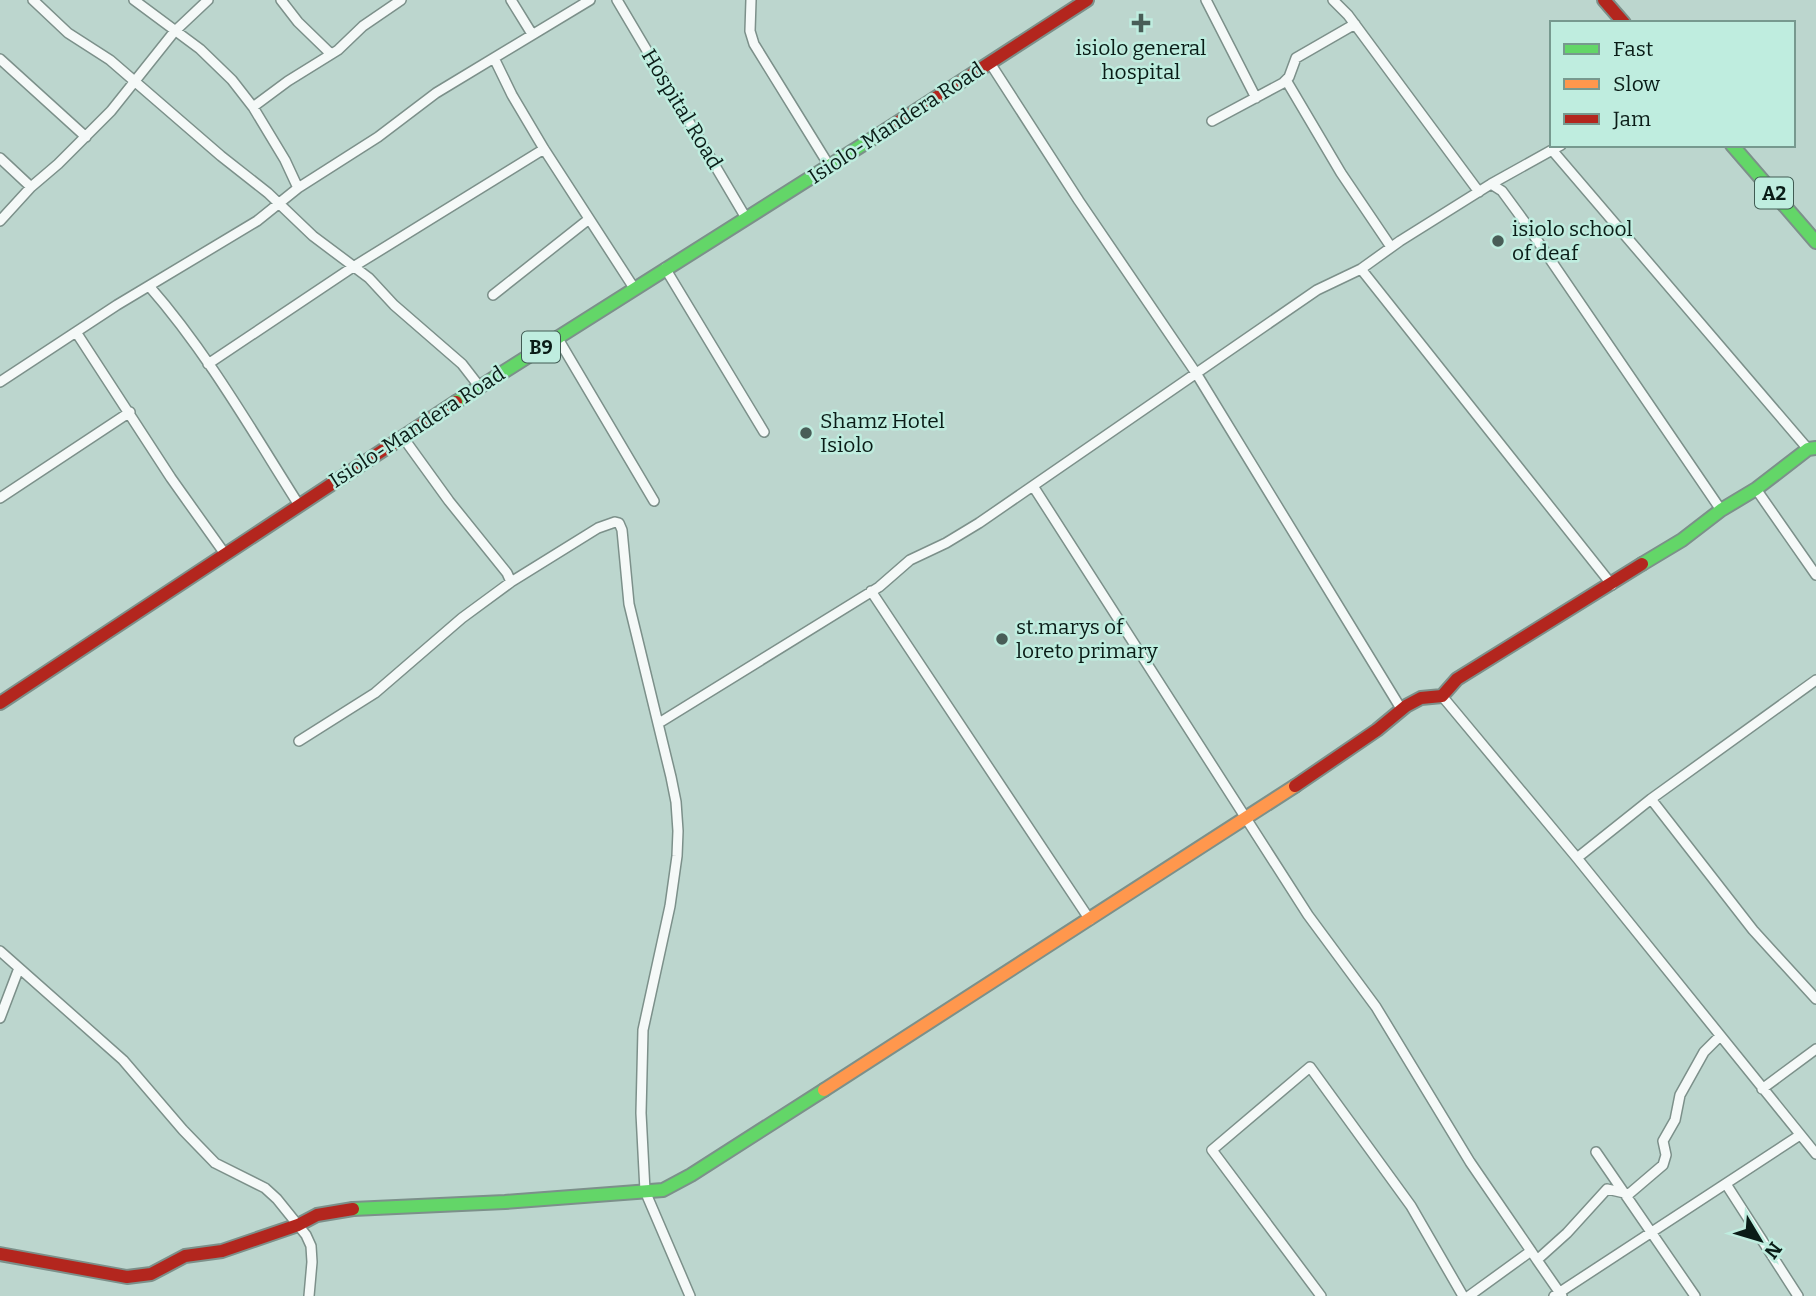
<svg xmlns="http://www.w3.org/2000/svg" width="1816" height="1296" font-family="Bitter,serif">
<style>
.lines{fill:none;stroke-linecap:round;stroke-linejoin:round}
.street-casing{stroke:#7c908a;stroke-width:12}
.fast-casing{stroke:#7c908a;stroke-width:16}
.slow-casing{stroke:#7c908a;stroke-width:16}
.jam-casing{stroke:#7c908a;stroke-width:16}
.street{stroke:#f5f9f8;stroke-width:9}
.fast{stroke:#63d668;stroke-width:12}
.slow{stroke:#ff974d;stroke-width:12}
.jam{stroke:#b3261e;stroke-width:12}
.poi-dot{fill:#485d57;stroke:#bfeddf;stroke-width:2.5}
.labels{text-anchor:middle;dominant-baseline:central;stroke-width:5;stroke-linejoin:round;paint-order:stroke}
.shield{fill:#bfeddf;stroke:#405b53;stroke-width:2}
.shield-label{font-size:19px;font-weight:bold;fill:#0a1c17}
.poi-label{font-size:21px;fill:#0a1c17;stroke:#bfeddf;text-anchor:start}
.street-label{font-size:21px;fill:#0a1c17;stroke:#bfeddf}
</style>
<rect width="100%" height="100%" fill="#bcd6ce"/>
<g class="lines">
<defs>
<path id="street" d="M33 0 68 33 110 60 221 156 268 193 313 236 369 278 394 305 462 364 479 386
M134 0 200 49 232 80 253 107 285 160 298 188
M281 0 298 22 331 54
M511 0 532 34
M617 0 746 218
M751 0 750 31 754 44 830 167
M1206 0 1256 98
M1333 0 1348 15 1479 192
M494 58 512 95 544 149 634 288
M0 59 86 137
M990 63 1079 201 1196 373 1400 707
M1286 80 1341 173 1391 247
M253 107 288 81 338 50 363 26 401 0
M1212 121 1283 83 1289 77 1296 58 1355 24
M1552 150 1808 449
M0 158 31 187
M1491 184 1502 191 1524 221 1721 510
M0 221 31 187 58 164 111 111 174 32 208 0
M665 268 764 432
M1361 269 1612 585
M149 286C207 352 252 431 299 505
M493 295 589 219
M76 332 171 478 225 554
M557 337 654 501
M208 364 353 267 544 149
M0 382 117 305 257 221 298 188 378 137 436 93 590 0
M402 436 449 501 507 573 511 582
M1033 486 1308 915 1376 1007 1470 1162 1531 1251
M1756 489 1816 575
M0 498 130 412
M871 591 1090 920
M1442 696 1577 858 1816 1154
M659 723 879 587 910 560 946 543 979 523 1317 290 1361 269 1400 241 1491 184 1561 145
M299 741 375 693 462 618 511 582 598 528 615 522 619 523 622 530 629 604 671 777 676 802 678 831 677 856 670 906 643 1030 641 1113 645 1191 690 1296
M1651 799 1753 930 1816 999
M1577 858 1651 799 1816 680
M0 951 123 1060 183 1130 215 1163 265 1188 277 1199 306 1235 311 1246 312 1262 309 1296
M0 1018 19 968
M1762 1089 1816 1049
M1596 1152 1695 1296
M1726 1184 1798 1296
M1537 1260 1562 1296
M1321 1296 1212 1150 1310 1067 1411 1206 1463 1296
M1469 1296 1531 1251 1537 1260 1567 1233 1607 1189 1629 1194 1663 1165 1666 1155 1663 1141 1675 1120 1680 1095 1704 1052 1720 1036
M1554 1296 1800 1135"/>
<path id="fast" d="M1732 145 1816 242
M456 402 886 130
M1642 564 1682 540 1721 510 1756 489 1808 449 1816 448
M353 1209 505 1202 663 1190 691 1175 824 1090"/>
<path id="slow" d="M824 1090 1295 786"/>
<path id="jam" d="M1604 0 1624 23
M886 130 1087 0
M0 703 456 402
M1295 786 1377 730 1406 706 1421 698 1442 696 1457 679 1642 564
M0 1254 127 1277 151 1274 185 1256 222 1251 298 1225 317 1215 353 1209"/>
</defs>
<!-- street casing -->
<use href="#street" class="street-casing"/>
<!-- fast casing -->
<use href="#fast" class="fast-casing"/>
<!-- slow casing -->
<use href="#slow" class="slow-casing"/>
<!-- jam casing -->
<use href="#jam" class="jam-casing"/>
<!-- street -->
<use href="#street" class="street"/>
<!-- fast -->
<use href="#fast" class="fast"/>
<!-- slow -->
<use href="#slow" class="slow"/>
<!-- jam -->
<use href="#jam" class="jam"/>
</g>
<!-- markers -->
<g class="poi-dot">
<path d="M1137.5 12.5h7v7h7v7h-7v7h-7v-7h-7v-7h7z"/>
<circle cx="1498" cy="241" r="7"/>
<circle cx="806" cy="433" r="7"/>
<circle cx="1002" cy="639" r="7"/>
</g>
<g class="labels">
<!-- shield labels -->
<g class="shield">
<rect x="1755" y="177.5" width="38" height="31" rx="5"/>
<rect x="522" y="331.5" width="38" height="31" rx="5"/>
</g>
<g class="shield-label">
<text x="1774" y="193">A2</text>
<text x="541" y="347">B9</text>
</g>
<!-- poi labels -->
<g class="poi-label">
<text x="1141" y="48" text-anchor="middle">isiolo general<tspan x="1141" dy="24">hospital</tspan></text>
<text x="1512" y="229">isiolo school<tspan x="1512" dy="24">of deaf</tspan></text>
<text x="820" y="421">Shamz Hotel<tspan x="820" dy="24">Isiolo</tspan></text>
<text x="1016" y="627">st.marys of<tspan x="1016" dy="24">loreto primary</tspan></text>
</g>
<!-- street labels -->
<g class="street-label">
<text transform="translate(682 109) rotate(59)">Hospital Road</text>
<text transform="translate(896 123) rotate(-33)">Isiolo-Mandera Road</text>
<text transform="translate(417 427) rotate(-33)">Isiolo-Mandera Road</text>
</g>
</g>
<!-- legend -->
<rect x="1550" y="21" width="245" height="126" fill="#bfeddf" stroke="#77998f" stroke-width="2"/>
<rect x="1564" y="44" width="35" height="10" fill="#63d668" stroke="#77998f" stroke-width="2"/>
<text x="1613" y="56" font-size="21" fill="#0a1c17">Fast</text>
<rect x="1564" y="79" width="35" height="10" fill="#ff974d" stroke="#77998f" stroke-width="2"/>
<text x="1613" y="91" font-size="21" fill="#0a1c17">Slow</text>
<rect x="1564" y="114" width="35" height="10" fill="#b3261e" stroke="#77998f" stroke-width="2"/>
<text x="1613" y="126" font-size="21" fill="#0a1c17">Jam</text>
<!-- north arrow -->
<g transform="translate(1760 1240) rotate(128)" stroke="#bfeddf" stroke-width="5" paint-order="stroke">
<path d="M0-5L12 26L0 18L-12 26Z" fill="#0a1c17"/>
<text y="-10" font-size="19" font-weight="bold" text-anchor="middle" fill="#0a1c17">N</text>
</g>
</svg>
